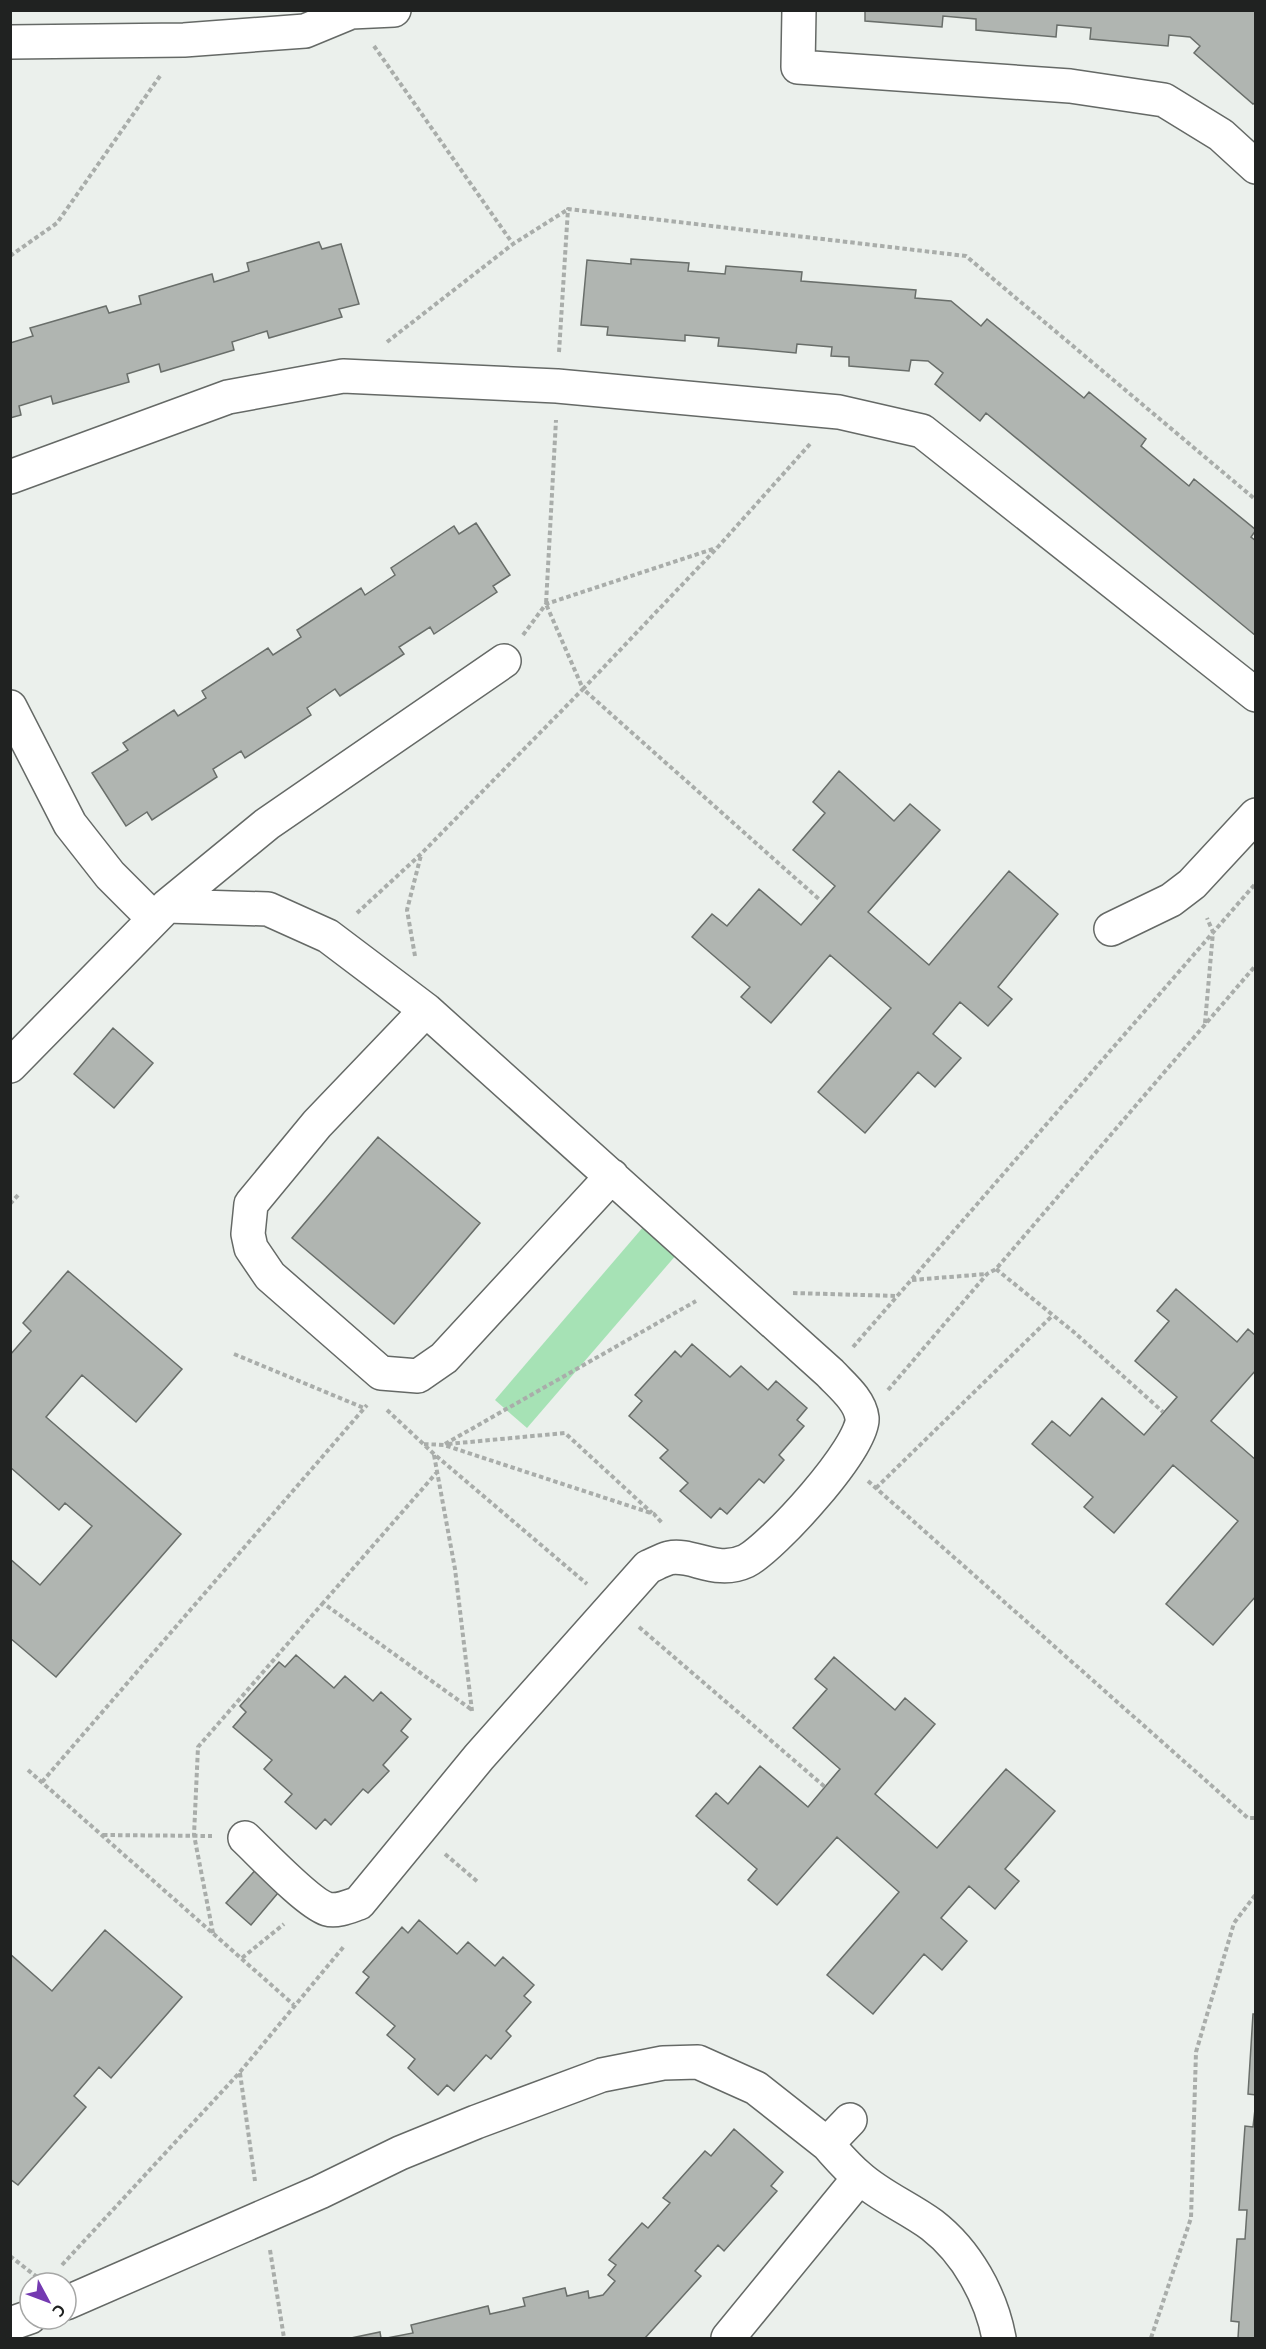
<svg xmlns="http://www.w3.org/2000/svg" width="1266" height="2349" font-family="Ubuntu,sans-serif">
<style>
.green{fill:#a6e2b5}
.building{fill:#b0b5b1;stroke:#696e6a;stroke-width:1.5}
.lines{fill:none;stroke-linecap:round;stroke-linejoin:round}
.minor-casing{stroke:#656966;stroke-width:36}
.path{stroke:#a9adaa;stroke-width:4;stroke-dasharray:4.5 3;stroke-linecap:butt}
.minor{stroke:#fff;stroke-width:33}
</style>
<rect width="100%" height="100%" fill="#ebf0ec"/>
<!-- green -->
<path class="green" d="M644 1226 677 1254 527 1428 495 1400Z"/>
<!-- building -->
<path class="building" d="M865 10H1256V102L1253 104 1194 53 1200 46 1190 37 1169 35 1168 46 1090 39 1091 28 1057 25 1056 37 976 30V19L943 16 942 27 865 21Z
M319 242 322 249 341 244 359 304 339 309 342 317 269 338 267 331 232 342 234 350 161 372 159 364 127 374 129 382 53 404 51 396 19 406 21 415 10 418V343L33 336 30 328 106 306 109 313 141 304 139 296 212 274 214 282 249 271 247 263Z
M631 259 689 263 688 271 725 274 726 266 802 272 801 281 916 290 915 298 951 301 981 326 987 319 1084 398 1089 392 1146 439 1141 446 1189 486 1194 479 1256 530 1251 537 1256 541V636L986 413 980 421 935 384 943 373 928 361 911 360 909 371 849 366V357L831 356 832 347 797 344 796 353 754 349 718 346 719 338 685 335V341L607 335 608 327 581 325 587 260 631 264Z
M476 523 510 575 493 586 497 592 434 634 430 627 399 647 404 654 340 696 335 689 307 708 311 715 245 758 241 751 213 769 217 777 152 820 147 812 126 826 92 773 128 750 123 743 174 710 178 716 206 698 202 691 268 648 273 655 301 637 297 630 361 588 365 595 395 575 391 568 454 526 459 534Z
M839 771 894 821 910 804 940 830 868 912 929 965 1009 871 1058 914 998 987 1012 999 988 1026 960 1002 933 1034 961 1058 935 1087 918 1072 865 1133 818 1092 891 1008 830 955 771 1023 741 997 750 987 692 937 712 914 727 926 759 889 801 925 835 886 793 850 825 813 813 802Z
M113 1028 153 1063 114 1108 74 1074Z
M378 1137 480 1223 394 1324 292 1238Z
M68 1271 182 1369 136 1422 82 1375 46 1417 181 1534 56 1677 10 1638V1559L40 1585 92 1526 65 1503 59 1510 10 1467V1355L31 1331 23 1323Z
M1176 1289 1237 1342 1248 1329 1256 1336V1370L1211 1421 1256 1460V1596L1213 1645 1166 1604 1238 1521 1173 1465 1114 1533 1084 1507 1093 1497 1032 1444 1052 1421 1070 1436 1102 1398 1144 1435 1177 1397 1135 1361 1169 1321 1157 1311Z
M692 1344 730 1377 741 1366 768 1390 776 1381 807 1408 797 1420 804 1426 779 1455 784 1460 764 1483 759 1479 727 1514 720 1508 711 1518 680 1491 688 1483 660 1458 668 1450 629 1416 642 1401 635 1395 675 1351 681 1357Z
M296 1655 334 1688 345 1676 373 1701 381 1692 411 1719 401 1731 408 1737 383 1765 389 1771 368 1793 363 1789 331 1825 325 1819 316 1829 285 1802 292 1794 264 1769 272 1760 233 1727 246 1712 240 1706 279 1662 285 1667Z
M834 1657 895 1710 905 1698 935 1724 875 1794 937 1848 1006 1769 1055 1811 1005 1869 1019 1881 995 1909 969 1886 941 1918 967 1941 942 1970 924 1954 873 2014 827 1975 899 1892 837 1837 777 1905 748 1880 757 1869 696 1816 716 1793 728 1804 760 1766 808 1807 840 1769 793 1728 827 1689 815 1679Z
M259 1866 283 1887 251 1925 226 1903Z
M419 1920 457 1954 468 1942 495 1966 503 1957 534 1985 524 1996 531 2002 506 2031 511 2036 491 2059 486 2055 454 2091 447 2085 438 2095 408 2068 415 2059 387 2035 395 2026 356 1993 369 1977 363 1972 402 1927 408 1933Z
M105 1930 182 1997 111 2078 99 2067 74 2096 86 2107 18 2185 10 2179V1954L52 1991Z
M1253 2014H1256V2095L1248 2094Z
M1256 2100V2338H1238L1239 2322 1231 2321 1237 2239H1245L1247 2210H1239L1245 2126 1253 2127Z
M734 2129 783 2172 771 2186 777 2191 724 2251 718 2245 695 2271 701 2276 645 2338H387L413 2333 411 2325 488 2306 490 2314 525 2306 523 2298 565 2288 567 2296 588 2291 589 2298 603 2295 615 2281 608 2275 616 2265 609 2260 642 2223 648 2228 670 2203 663 2198 705 2151 711 2156Z
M380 2332 381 2338H351Z"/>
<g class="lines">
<defs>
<path id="minor" d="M799 10 798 67 1070 86 1164 100 1221 135 1256 167
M10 42 184 40 305 31 351 12 394 10
M10 477 228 397 343 376 557 386 839 412 922 431 1256 695
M10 707 70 824 110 875 154 919
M167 906 268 909 328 936 426 1010 830 1373C841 1385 860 1400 862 1418 865 1446 772 1548 746 1561 716 1575 692 1553 669 1558 662 1560 655 1564 648 1567L479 1757 359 1903C350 1906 337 1912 327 1909 308 1903 262 1854 245 1838
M1111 929 1171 900 1192 884 1256 815
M426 1010 317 1124 251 1204 248 1234 251 1248 270 1276 381 1373 418 1376 444 1358 612 1176
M10 1066 167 906 267 824 504 661
M850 2120 827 2144C837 2155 847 2167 859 2177 880 2196 909 2208 932 2225 967 2252 991 2296 999 2338
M66 2303 320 2192 400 2153 476 2122 602 2075 663 2063 698 2062 756 2088 827 2144
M10 2324 30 2317
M728 2338 859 2178"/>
</defs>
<!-- minor casing -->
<use href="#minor" class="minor-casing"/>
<!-- path -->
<path class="path" d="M374 46 513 244
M10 256 57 223 160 76
M387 342 513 244 567 210
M559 352 568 209 966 256 1256 500
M810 444 717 548 583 689 821 901
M523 635 546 604 716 548
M357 913 421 854 583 689 546 604 556 420
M415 956 407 910 421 855
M1205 1023 1213 932 1207 918
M10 1204 19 1194
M996 1269 1075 1333 1163 1412
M912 1280 987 1274
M793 1293 898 1296
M853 1347 1256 883
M234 1354 364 1408
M888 1390 987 1274 996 1269 1256 965
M387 1410 434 1454 587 1584
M424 1444 444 1445 654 1514 663 1524
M445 1444 696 1301
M448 1444 565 1433 652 1513
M434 1455 455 1569 472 1711
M438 1471 323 1603 472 1710
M868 1481 1248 1818H1256
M876 1488 1052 1316
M639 1627 825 1787
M28 1770 294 2005
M42 1782 367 1405
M103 1835 212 1836
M445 1854 479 1883
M213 1933 194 1835 198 1747 323 1603
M242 1958 284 1924
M240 2073 255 2181
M270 2250 284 2338
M10 2256 37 2277V2282
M62 2265 240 2072 345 1945
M1151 2338 1191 2218 1196 2052 1234 1923 1256 1894"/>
<!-- minor -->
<use href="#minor" class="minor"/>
</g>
<!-- border -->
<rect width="1266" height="2349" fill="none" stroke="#202221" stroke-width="24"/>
<!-- north arrow -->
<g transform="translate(48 2301) rotate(131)"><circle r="28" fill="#ffffff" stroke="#a6a7a6" stroke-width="1.5"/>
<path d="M0-4.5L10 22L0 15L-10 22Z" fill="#743ab1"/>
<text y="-9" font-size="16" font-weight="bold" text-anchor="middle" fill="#202221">С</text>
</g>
</svg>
